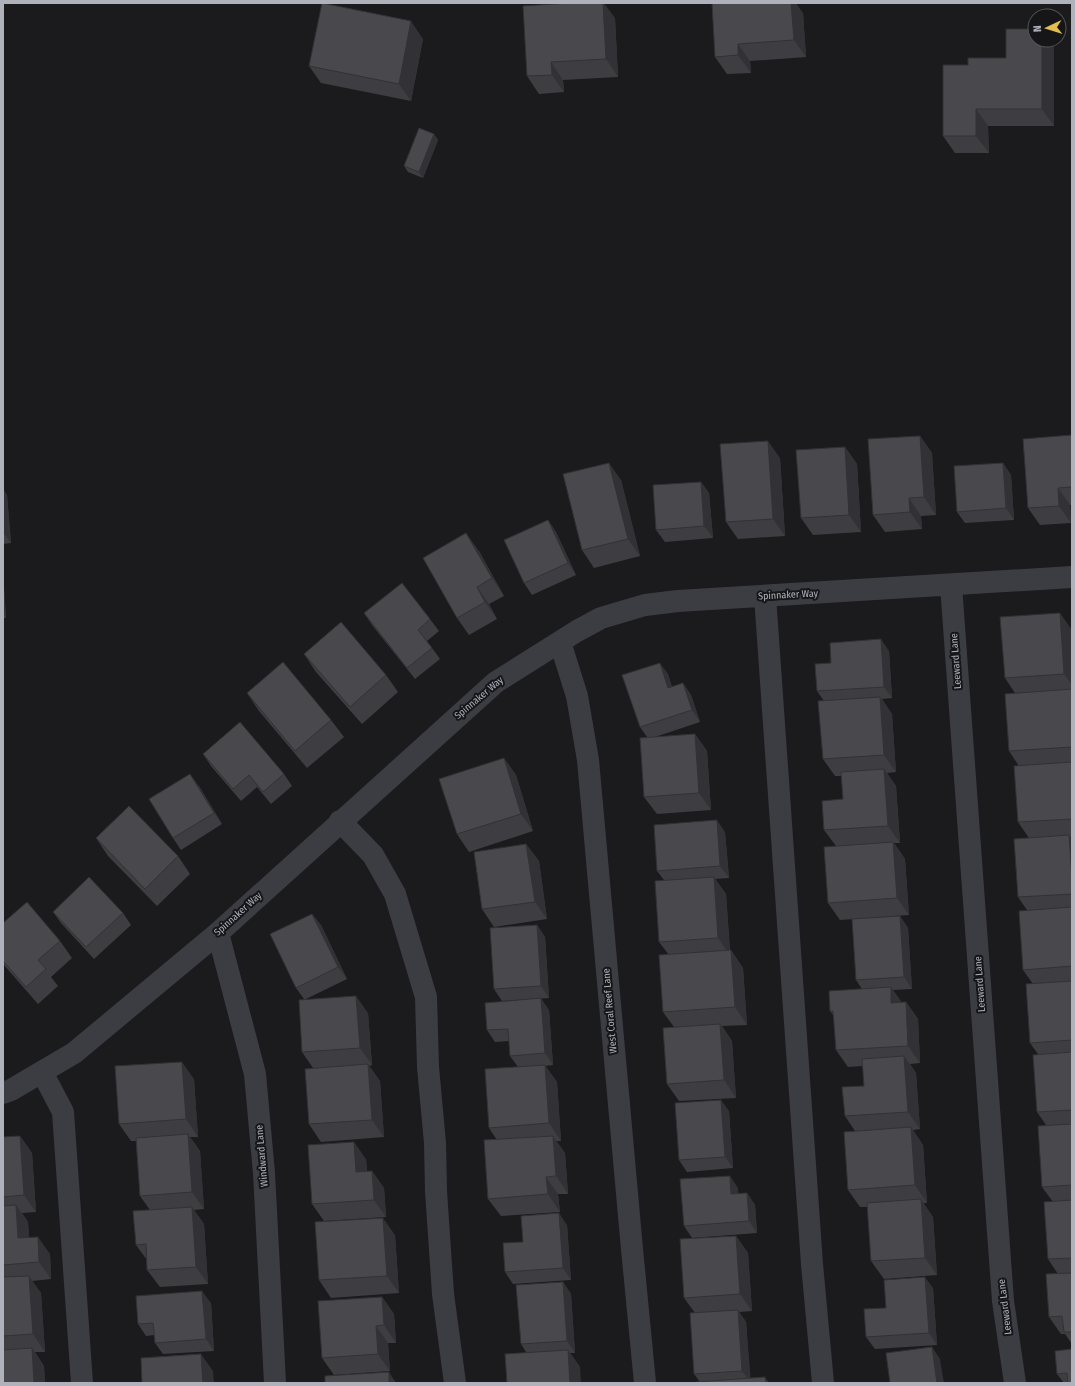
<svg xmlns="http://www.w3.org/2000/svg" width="1075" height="1386" font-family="'Fira Sans Condensed',sans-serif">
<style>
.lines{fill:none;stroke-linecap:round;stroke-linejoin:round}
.minor{stroke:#3c3d42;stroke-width:22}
.wall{fill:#3e3e42}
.shaded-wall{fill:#323236}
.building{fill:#48484d;stroke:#323236}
.labels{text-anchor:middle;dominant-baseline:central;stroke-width:4;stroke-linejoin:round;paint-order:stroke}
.street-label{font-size:10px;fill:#afb2bb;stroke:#161618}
</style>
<rect width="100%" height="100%" fill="#1b1b1d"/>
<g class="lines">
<!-- minor -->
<path class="minor" d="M951 585 1003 1301 1015 1383
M765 596 812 1264 823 1383
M560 642 577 696 588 760 632 1249 645 1383
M340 821 373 855 395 894 426 997 428 1067 435 1143 436 1191 443 1294 455 1383
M218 933 255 1074 264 1173 275 1383
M42 1072 63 1112 82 1383
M3 1093 11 1090 74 1053 218 933 496 682 577 631 601 618 645 605 678 601 1072 577"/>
</g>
<!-- wall -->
<path class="wall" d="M712 3 803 13 806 57 750 61 751 73 727 74 715 57Z
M615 18 618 77 563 80 564 92 539 94 527 76Z
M423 39 411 101 321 83 309 66Z
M1035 40H1049L1054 46V126H988L989 153H955L943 136 968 65 1006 58Z
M434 134 438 140 423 178 408 172 404 166Z
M1072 435V505H1070L1071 523 1040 525 1028 508Z
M920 436 932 453 936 515 921 516 922 529 885 532 873 515Z
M845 447 857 464 861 532 813 535 801 518Z
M780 458 785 536 738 539 726 522Z
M1003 463 1011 475 1014 520 965 523 957 512Z
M621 480 640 556 594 568 582 550Z
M701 482 709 493 713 538 665 542 656 530Z
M3 489 7 495 11 543 3 544Z
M548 520 556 532 576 575 532 595 524 583Z
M479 551 504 596 489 604 497 619 469 635 457 618Z
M3 574 6 618H3Z
M364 613 430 619 439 631 427 641 440 659 415 679 372 625Z
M1072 630V837H1070L1072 840V1344L1065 1334H1061L1049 1317 1058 1274 1048 1259 1053 1202 1042 1187 1046 1125 1037 1112 1038 1054 1030 1043 1033 984 1023 970 1027 910 1018 897 1029 838 1018 822 1019 766 1009 751 1015 693 1005 678Z
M889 651 892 698 882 699 892 714 896 772 887 773 896 786 900 843H894L905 859 909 915 840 920 828 903 836 846 824 830 843 799 841 776H835L823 759 824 701 817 691 831 663Z
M304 654 386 675 398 692 362 724 316 672Z
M668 674 672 687 683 683 691 695 700 722 655 737 695 734 707 751 711 810 657 814 644 797 647 737 640 727Z
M247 693 331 720 344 737 307 768 259 711Z
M203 754 284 774 292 786 271 804 257 787 241 801 211 766Z
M504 758 516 775 533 831 469 852 457 834Z
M199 786 222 824 181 850 173 838Z
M725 832 729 878 715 879 726 894 730 950H731L743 968 747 1025 722 1026 732 1041 736 1098 679 1101 667 1084 674 1027 663 1012 669 955 659 942 664 880 657 871Z
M96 838 178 856 190 874 157 906 108 856Z
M526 844 539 861 547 919 494 927 482 909Z
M53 912 123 913 131 925 94 959 61 923Z
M312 914 321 925 347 979 306 999 368 1013 372 1065 369 1066 380 1081 384 1137 321 1142 309 1124 313 1068 302 1052 304 999 296 988Z
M900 916 908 928 912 989 893 990 901 1002H906L918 1019 920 1063 910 1064 916 1073 920 1129 913 1130 923 1145 927 1203H923L933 1217 937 1275 884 1279 871 1261 868 1207H860L848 1190 855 1131 845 1116 864 1086 863 1066 848 1067 836 1050 834 1016 830 1011 862 989 856 980Z
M3 923 60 941 72 958 51 977 58 986 38 1004 3 964Z
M537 925 545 937 549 998 502 1001 494 989Z
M549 1010 553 1065 545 1066 557 1082 561 1141H556L565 1153 568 1194H558L560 1212 501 1216 488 1199 497 1140 489 1128 518 1067 510 1056 509 1041 495 1042 487 1030Z
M194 1079 198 1137H190L200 1151 204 1209 194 1210 204 1224 208 1284 160 1287 147 1270V1260L136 1245 150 1210 140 1196 136 1141H131L119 1124Z
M729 1111 733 1168 687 1172 679 1160Z
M20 1136 32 1153 36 1212 22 1213 28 1222 29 1237 50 1254 51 1279 32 1281 41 1293 45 1352H35L44 1366 45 1383H3V1137Z
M366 1159 367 1171H372L384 1188 386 1217 324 1221 312 1204Z
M738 1188V1194L747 1193 755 1205 757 1233 692 1238 684 1226Z
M567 1225 571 1280 513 1284 505 1272 523 1242Z
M395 1235 399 1293 331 1298 319 1280Z
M736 1236 748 1253 752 1311 739 1312 746 1322 750 1378 700 1382 694 1374 695 1313 684 1298Z
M563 1282 571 1294 575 1353H570L580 1367 526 1352 521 1344Z
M933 1288 937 1345 875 1349 866 1337 886 1308Z
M382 1297 394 1314 396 1343H388L390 1371 334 1375 322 1358Z
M211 1303 214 1351 163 1354 155 1343 154 1335 146 1336 138 1324Z
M1072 1349V1383H1064L1057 1374Z"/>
<!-- shaded-wall -->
<path class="shaded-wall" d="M603 3H604L615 18 618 77 606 59Z
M791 3H796L803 13 806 57 794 40Z
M411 21 423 39 411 101 399 84Z
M1042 40H1049L1054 46V126L1042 109Z
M738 44 750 61 751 73 738 55Z
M551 62 563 80 564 92 552 75Z
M976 109 988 126 989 153 976 136Z
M434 134 438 140 423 178 419 172Z
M920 436 932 453 936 515 924 497Z
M768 441 780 458 785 536 773 519Z
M845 447 857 464 861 532 849 515Z
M609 463 621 480 640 556 628 539Z
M1003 463 1011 475 1014 520 1006 508Z
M701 482 709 493 713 538 704 526Z
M1058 488 1070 505 1071 523 1059 506Z
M3 489 7 495 11 543 3 532Z
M909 498 921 516 922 529 910 512Z
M548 520 556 532 576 575 568 563Z
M466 533 479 551 504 596 492 578Z
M3 574 6 618 3 613Z
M477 587 489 604 497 619 485 602Z
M1060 613 1072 630V685L1064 674Z
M881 639 889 651 892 698 884 687Z
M660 663 668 674 676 700 668 688Z
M683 683 691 695 700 722 692 710Z
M880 697 892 714 896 772 884 755Z
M695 734 707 751 711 810 699 793Z
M504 758 516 775 533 831 521 814Z
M884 769 896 786 900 843 888 826Z
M190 774 199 786 222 824 214 813Z
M717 820 725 832 729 878 720 866Z
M1069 835 1072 840V880Z
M893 842 905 859 909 915 897 898Z
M526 844 539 861 547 919 535 902Z
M714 877 726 894 730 955 718 938Z
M312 914 321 925 347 979 338 967Z
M900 916 908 928 912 989 904 977Z
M537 925 545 937 549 998 541 986Z
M731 950 743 968 747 1025 735 1007Z
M891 987 903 1004 891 1003Z
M356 996 368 1013 372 1065 360 1048Z
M541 998 549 1010 553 1065 545 1053Z
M906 1002 918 1019 920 1063 908 1046Z
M720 1024 732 1041 736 1098 724 1080Z
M904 1056 916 1073 920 1129 908 1112Z
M182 1062 194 1079 198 1137 186 1119Z
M368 1064 380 1081 384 1137 372 1120Z
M545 1065 557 1082 561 1141 549 1123Z
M721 1100 729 1111 733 1168 725 1157Z
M911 1127 923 1145 927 1203 915 1185Z
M188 1134 200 1151 204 1209 192 1192Z
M20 1136 32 1153 36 1212 24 1195Z
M553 1136 565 1153 568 1194 556 1176Z
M354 1142 366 1159 368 1189 356 1172Z
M372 1171 384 1188 386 1217 374 1200Z
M730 1176 738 1188 739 1206 731 1194Z
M546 1177 558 1194 560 1212 548 1194Z
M747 1193 755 1205 757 1233 749 1221Z
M921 1199 933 1217 937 1275 925 1258Z
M16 1205 28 1222 30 1255 18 1238Z
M192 1207 204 1224 208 1284 196 1267Z
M559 1213 567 1225 571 1280 563 1268Z
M383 1218 395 1235 399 1293 387 1276Z
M736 1236 748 1253 752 1311 740 1294Z
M38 1237 50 1254 51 1279 39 1262Z
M29 1276 41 1293 45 1352 33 1334Z
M925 1277 933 1288 937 1345 929 1333Z
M563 1282 571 1294 575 1353 567 1341Z
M202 1291 211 1303 214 1351 206 1339Z
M382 1297 394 1314 396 1343 384 1325Z
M738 1310 746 1322 751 1383 742 1371Z
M376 1326 388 1343 390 1371 378 1354Z
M932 1347 940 1359 944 1383H937Z
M32 1348 44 1366 45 1383H34Z
M568 1350 580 1367 581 1383H570Z
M201 1354 213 1371 214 1383H203Z
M389 1372 396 1383H389Z
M765 1377 769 1383H766Z"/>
<!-- building -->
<path class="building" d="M322 3 411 21 399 84 309 66Z
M570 3H603L606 59 551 62 552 75 527 76 523 6Z
M712 3H791L794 40 738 44V55L715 57Z
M1006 29H1035V40H1042V109H976V136H943V65H968V58H1006Z
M419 128 434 134 419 172 404 166Z
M1072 435V487L1058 488 1059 506 1028 508 1023 439Z
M920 436 924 497 909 498 910 512 873 515 868 439Z
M768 441 773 519 726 522 720 444Z
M845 447 849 515 801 518 796 450Z
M609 463 628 539 582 550 563 474Z
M1003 463 1006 508 957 512 954 466Z
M701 482 704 526 656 530 653 485Z
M548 520 568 563 524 583 504 540Z
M466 533 492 578 477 587 485 602 457 618 423 558Z
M402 583 430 619 418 630 432 648 407 668 364 613Z
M1060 613 1064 674 1005 678 1000 617Z
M341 622 386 675 350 707 304 654Z
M881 639 884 687 817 691 815 664 831 663 830 643Z
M283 662 331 720 295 751 247 693Z
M660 663 668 688 683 683 692 710 640 727 622 675Z
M1072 689V747L1009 751 1005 694Z
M880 697 884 755 823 759 818 701Z
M240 722 284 774 263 792 249 775 233 789 203 754Z
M695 734 699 793 644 797 640 738Z
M504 758 521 814 457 834 439 779Z
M1072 762V819L1018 822 1014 766Z
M884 769 888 826 824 830 822 801 843 799 841 772Z
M190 774 214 813 173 838 149 799Z
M129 806 178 856 145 889 96 838Z
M717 820 720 866 657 871 654 825Z
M1069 835 1072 880V894L1018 897 1014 839Z
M893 842 897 898 828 903 824 847Z
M526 844 535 902 482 909 474 852Z
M89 877 123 913 86 947 53 912Z
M714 877 718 938 659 942 655 881Z
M27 902 60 941 38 960 46 969 26 987 3 961V923Z
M1072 907V966L1023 970 1019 911Z
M312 914 338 967 296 988 270 934Z
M900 916 904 977 856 980 852 919Z
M537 925 541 986 494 989 490 928Z
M731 950 735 1007 663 1012 659 955Z
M1072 981V1040L1030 1043 1026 984Z
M891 987V1003L906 1002 908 1046 836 1050 833 1011H830L829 991Z
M356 996 360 1048 302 1052 299 1000Z
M541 998 545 1053 510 1056 508 1029 487 1030 485 1003Z
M720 1024 724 1080 667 1084 663 1028Z
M1072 1052V1110L1037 1112 1033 1055Z
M904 1056 908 1112 845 1116 842 1087 864 1086 862 1059Z
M182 1062 186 1119 119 1124 115 1066Z
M368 1064 372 1120 309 1124 305 1069Z
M545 1065 549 1123 489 1128 485 1069Z
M721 1100 725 1157 679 1160 675 1103Z
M1072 1124V1185L1042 1187 1038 1126Z
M911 1127 915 1185 848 1190 844 1132Z
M188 1134 192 1192 140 1196 136 1138Z
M20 1136 24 1195 3 1197V1137Z
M553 1136 556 1176 546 1177 548 1194 488 1199 484 1140Z
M354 1142 356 1172 372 1171 374 1200 312 1204 308 1145Z
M730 1176 731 1194 747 1193 749 1221 684 1226 680 1179Z
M921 1199 925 1258 871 1261 867 1203Z
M1072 1200V1258L1048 1259 1044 1202Z
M16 1205 18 1238 38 1237 39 1262 3 1265V1206Z
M192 1207 196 1267 147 1270 146 1244 136 1245 133 1211Z
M559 1213 563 1268 505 1272 503 1243 523 1242 521 1216Z
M383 1218 387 1276 319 1280 315 1222Z
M736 1236 740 1294 684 1298 680 1239Z
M1072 1273V1332H1064L1062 1316 1049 1317 1046 1274Z
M29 1276 33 1334 3 1336V1277Z
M925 1277 929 1333 866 1337 864 1309 886 1308 884 1280Z
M563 1282 567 1341 521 1344 516 1285Z
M202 1291 206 1339 155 1343 153 1323 138 1324 136 1296Z
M382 1297 384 1325 376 1326 378 1354 322 1358 318 1301Z
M738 1310 742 1371 694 1374 690 1313Z
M932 1347 937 1383H890L886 1353Z
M32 1348 34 1383H3V1350Z
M1072 1349V1383H1068L1067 1373 1057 1374 1055 1351Z
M568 1350 570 1383H507L505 1354Z
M201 1354 203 1383H142L141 1358Z
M389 1372V1383H325V1376Z
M765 1377 766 1383H696V1382Z"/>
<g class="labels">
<!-- street labels -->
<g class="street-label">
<text transform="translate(788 595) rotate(-3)">Spinnaker Way</text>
<text transform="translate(956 661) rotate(-94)">Leeward Lane</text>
<text transform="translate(479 698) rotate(-40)">Spinnaker Way</text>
<text transform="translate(238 914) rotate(-42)">Spinnaker Way</text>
<text transform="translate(980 984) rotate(-94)">Leeward Lane</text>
<text transform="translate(610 1011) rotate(-95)">West Coral Reef Lane</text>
<text transform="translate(262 1156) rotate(-95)">Windward Lane</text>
<text transform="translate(1005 1307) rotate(-97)">Leeward Lane</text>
</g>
</g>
<!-- border -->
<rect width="1075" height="1386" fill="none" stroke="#afb2bb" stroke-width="8"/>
<!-- north arrow -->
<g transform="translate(1047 28) rotate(266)"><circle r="19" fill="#161618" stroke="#535459"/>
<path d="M0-3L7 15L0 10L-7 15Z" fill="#e1be4f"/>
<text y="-6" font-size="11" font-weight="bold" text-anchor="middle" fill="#afb2bb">N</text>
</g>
</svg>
